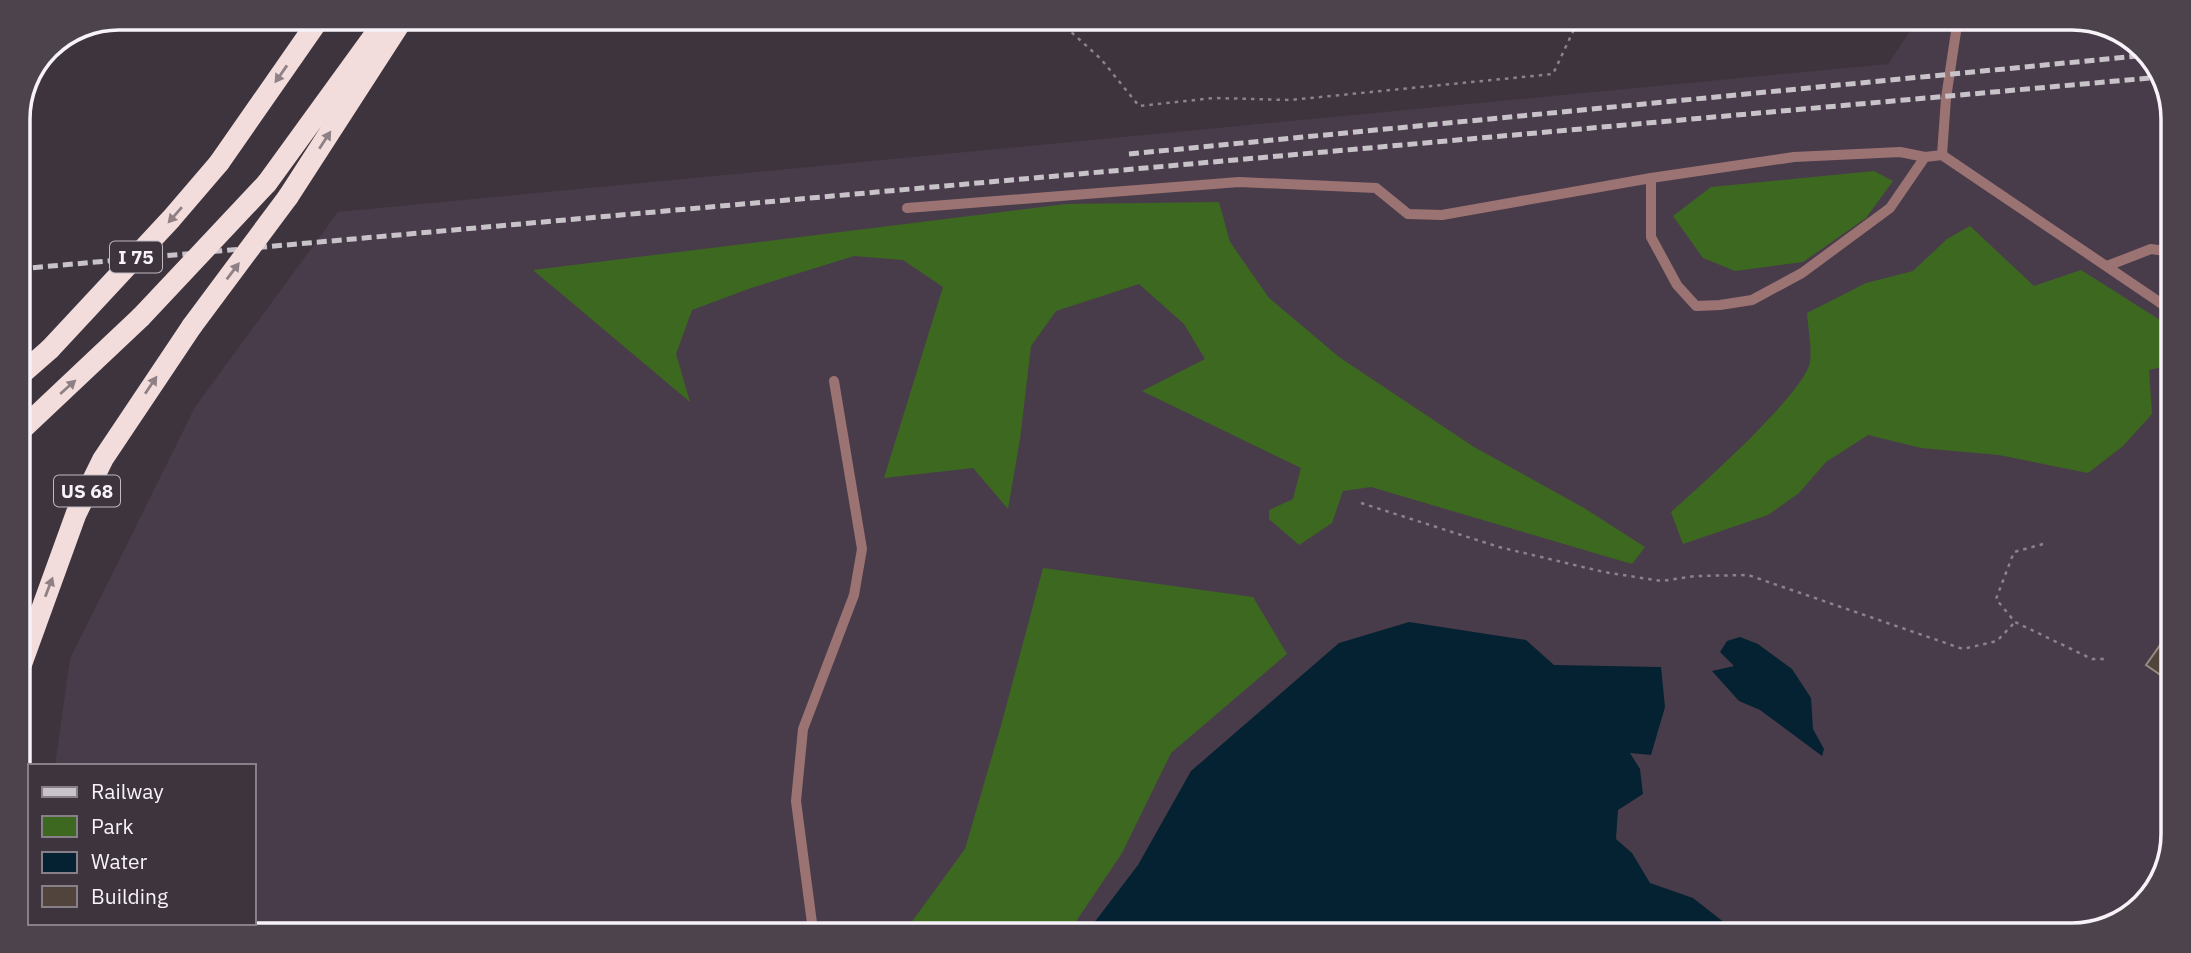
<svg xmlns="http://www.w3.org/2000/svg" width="2191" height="953" font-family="'IBM Plex Sans',sans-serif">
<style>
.built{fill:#493c4a}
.green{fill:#3d6820}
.water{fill:#052232}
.building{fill:#50443c;stroke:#988b81;stroke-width:2}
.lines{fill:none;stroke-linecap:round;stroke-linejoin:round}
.path{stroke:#8b838b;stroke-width:2.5;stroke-dasharray:3.5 5;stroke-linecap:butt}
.lane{stroke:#9c7373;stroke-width:10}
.highway{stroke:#f2dddc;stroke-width:21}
.rail{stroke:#c8c2c9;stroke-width:5;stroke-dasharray:10 5;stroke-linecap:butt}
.highway-bridge{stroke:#f2dddc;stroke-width:21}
.oneway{fill:#8e8085}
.labels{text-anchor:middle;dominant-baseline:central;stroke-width:6;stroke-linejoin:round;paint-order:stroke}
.shield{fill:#3d343d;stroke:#c0b9c1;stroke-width:2}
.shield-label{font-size:19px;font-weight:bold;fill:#f8f2f9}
.rim{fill:none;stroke:#f8f2f9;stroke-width:3.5}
</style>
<rect width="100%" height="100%" fill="#3d343d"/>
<!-- built -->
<path class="built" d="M1914 25H2111L2156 62 2173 113 2166 873 2128 919 2072 935 80 928 75 923H254V766H55L70 659 195 407 338 212 1888 64Z"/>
<!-- green -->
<path class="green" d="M1874 171 1893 181 1866 218 1803 262 1735 271 1703 258 1673 216 1711 187Z
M1219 202 1230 242 1269 298 1339 357 1474 447 1584 508 1645 547 1632 564 1371 487 1343 491 1332 523 1299 545 1269 519V510L1293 499 1301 468 1142 391 1205 359 1184 324 1139 284 1056 311 1031 346 1020 439 1008 509 973 468 884 478 943 287 903 260 854 256 751 288 692 310 676 354 690 402 533 270 1066 204Z
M1970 226 2034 286 2081 270 2171 327V365L2149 370 2152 414 2123 446 2088 473 1999 455 1921 448 1868 435 1826 462 1799 493 1768 515 1683 544 1671 512C1698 488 1805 393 1810 362 1812 347 1808 328 1807 313L1866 283 1913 271 1947 239Z
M1043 568 1253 597 1287 654 1171 753 1122 853 1069 932 905 931 965 849 1002 722Z"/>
<!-- water -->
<path class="water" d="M1409 622 1526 640 1554 665 1661 667 1665 707 1651 755 1630 753 1640 769 1643 794 1618 810 1616 839 1632 853 1650 883 1693 898 1739 934 1087 932 1138 865 1191 771 1339 643Z
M1740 637 1758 644 1792 669 1811 698 1813 729 1824 749 1822 756 1760 710 1739 701 1712 671 1734 666 1720 652 1727 641Z"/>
<!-- building -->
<path class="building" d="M2168 634V680L2146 665Z
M126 923H184V928H126Z"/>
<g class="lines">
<!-- path -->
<path class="path" d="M1059 21 1101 59 1139 106 1214 98 1290 100 1553 74 1577 23
M1361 503 1499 547 1604 572 1661 581 1696 576 1748 575 1963 649 1997 641 2015 622
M2043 544 2014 552 1996 599 2015 622 2092 659H2104"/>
<!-- lane -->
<path class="lane" d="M1942 155 1946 98 1957 25
M1651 178V237L1677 285 1696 306 1720 305 1752 300 1802 273 1890 208 1925 157
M907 208 1239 182 1376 188 1408 214 1442 215 1651 178 1794 157 1900 152 1925 157 1942 155 2171 310
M2107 266 2151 249 2172 252
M211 928V923
M813 931 796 801 803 729 854 595 862 549 834 381"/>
<!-- highway -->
<path class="highway" d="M219 163 320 18
M267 183 386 19
M288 197 403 19
M18 377 50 349
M18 433 141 317
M18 674 76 514 103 459 192 326"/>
<!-- rail -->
<path class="rail" d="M1129 154 2148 55
M18 269 2161 77"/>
<!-- highway-bridge -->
<path class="highway-bridge" d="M141 317 267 183
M192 326 288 197
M50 349 171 219 219 163"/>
</g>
<!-- one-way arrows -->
<defs><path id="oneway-solid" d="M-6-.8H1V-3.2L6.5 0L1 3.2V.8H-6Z" transform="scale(1.75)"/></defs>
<g class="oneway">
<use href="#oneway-solid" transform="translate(281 74) rotate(125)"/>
<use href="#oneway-solid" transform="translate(325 140) rotate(-57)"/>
<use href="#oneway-solid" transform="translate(175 215) rotate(131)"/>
<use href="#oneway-solid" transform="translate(233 271) rotate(-53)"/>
<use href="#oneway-solid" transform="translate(151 385) rotate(-56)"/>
<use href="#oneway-solid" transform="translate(68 387) rotate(-42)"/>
<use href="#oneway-solid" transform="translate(49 587) rotate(-69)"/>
</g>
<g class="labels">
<!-- shield labels -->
<g class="shield">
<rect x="110" y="241.5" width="52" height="31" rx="5"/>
<rect x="54" y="475.5" width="66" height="31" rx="5"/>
</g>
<g class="shield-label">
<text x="136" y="257">I 75</text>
<text x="87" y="491">US 68</text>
</g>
</g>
<!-- crop -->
<path d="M0 0H2191V953H0ZM119 30H2072A89 89 0 0 1 2161 119V834A89 89 0 0 1 2072 923H119A89 89 0 0 1 30 834V119A89 89 0 0 1 119 30Z" fill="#4c434c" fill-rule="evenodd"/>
<path class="rim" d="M119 30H2072A89 89 0 0 1 2161 119V834A89 89 0 0 1 2072 923H119A89 89 0 0 1 30 834V119A89 89 0 0 1 119 30Z"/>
<!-- legend -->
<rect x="28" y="764" width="228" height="161" fill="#3d343d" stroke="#888088" stroke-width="2"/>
<rect x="42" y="787" width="35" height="10" fill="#c8c2c9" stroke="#888088" stroke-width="2"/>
<text x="91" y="799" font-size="21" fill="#f8f2f9">Railway</text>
<rect x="42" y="816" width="35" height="21" fill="#3d6820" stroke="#888088" stroke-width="2"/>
<text x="91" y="834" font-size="21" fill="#f8f2f9">Park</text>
<rect x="42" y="852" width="35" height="21" fill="#052232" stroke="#888088" stroke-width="2"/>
<text x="91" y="869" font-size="21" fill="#f8f2f9">Water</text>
<rect x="42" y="886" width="35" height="21" fill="#50443c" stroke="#888088" stroke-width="2"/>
<text x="91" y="904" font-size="21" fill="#f8f2f9">Building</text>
</svg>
